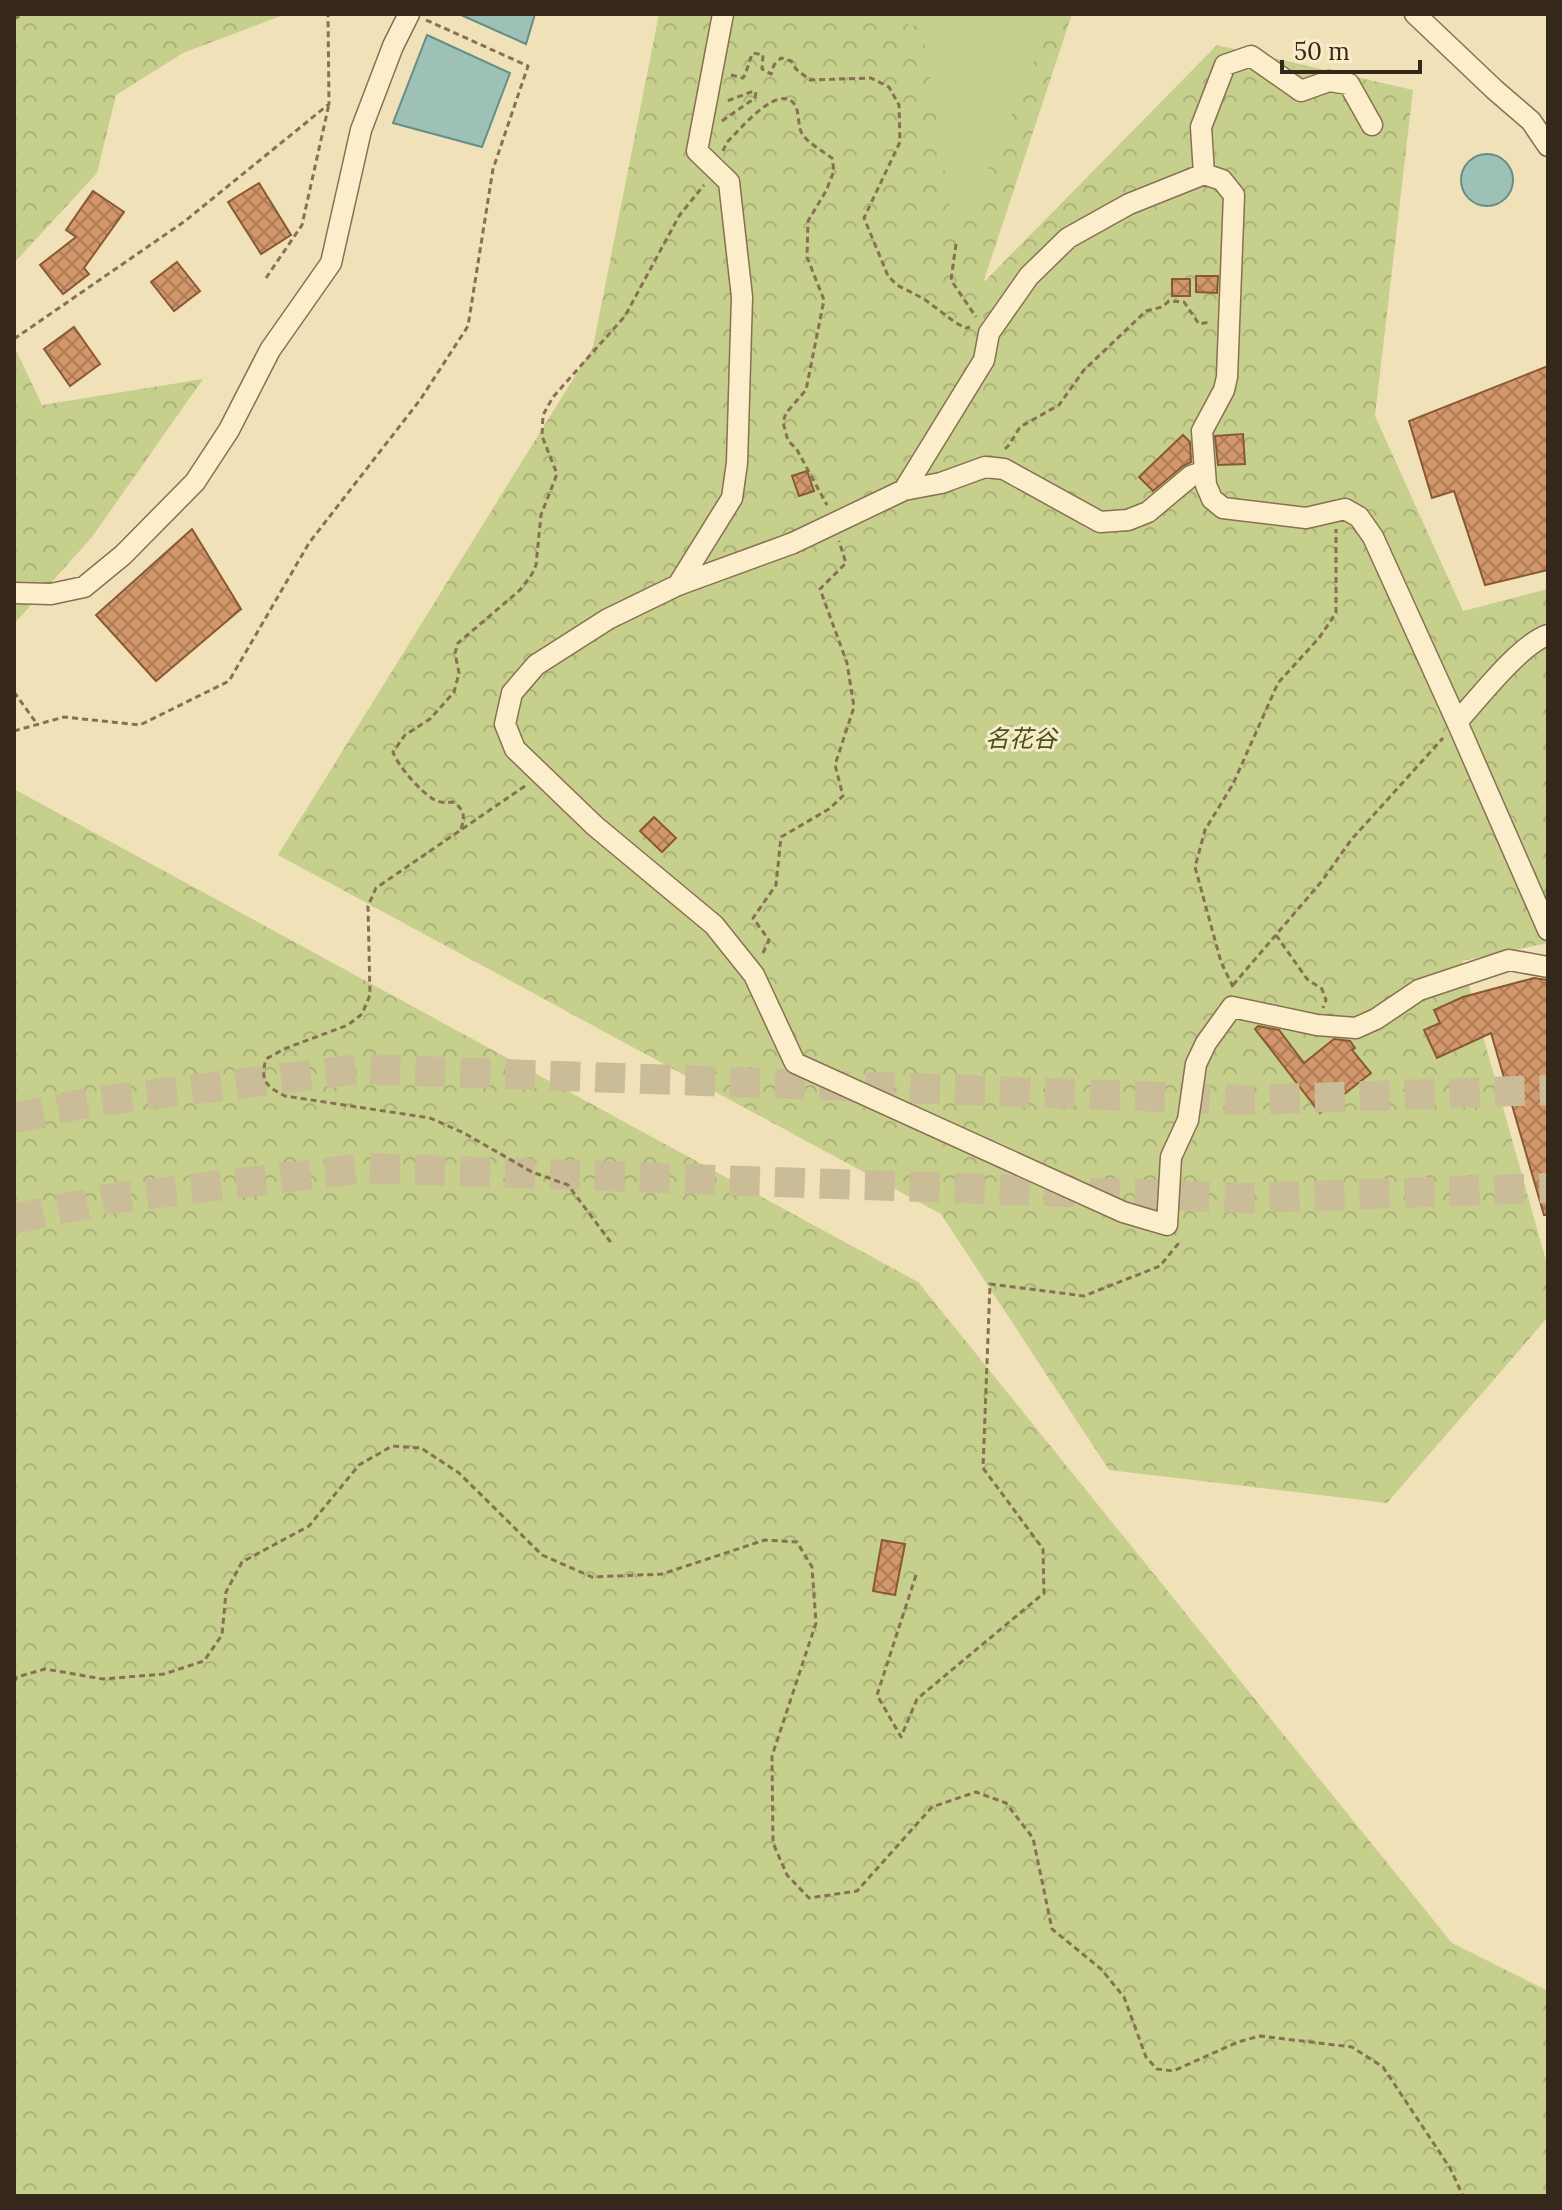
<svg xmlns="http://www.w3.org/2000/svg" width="1562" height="2210" font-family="Lora,'Noto Sans SC',serif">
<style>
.forest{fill:url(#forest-crowns)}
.garden{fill:#c6cf8c}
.water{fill:#9dc1b7;stroke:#658e85;stroke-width:2}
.building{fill:url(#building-cross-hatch);stroke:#895936;stroke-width:2}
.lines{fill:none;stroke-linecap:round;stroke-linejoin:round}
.highway-tunnel{stroke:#cbbc98;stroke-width:30;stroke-dasharray:30 15;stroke-linecap:butt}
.minor-casing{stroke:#887052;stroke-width:23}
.path{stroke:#887052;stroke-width:3;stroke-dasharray:6 4;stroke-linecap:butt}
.minor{stroke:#fceecb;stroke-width:20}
.labels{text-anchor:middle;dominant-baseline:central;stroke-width:6;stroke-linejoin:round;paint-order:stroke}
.park-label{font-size:24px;font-style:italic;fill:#45541d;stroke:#f8ebc8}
</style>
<defs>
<pattern id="forest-crowns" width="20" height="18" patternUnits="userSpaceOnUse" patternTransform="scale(2)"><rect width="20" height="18" fill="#c6cf8c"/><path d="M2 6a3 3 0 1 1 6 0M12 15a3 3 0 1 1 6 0" fill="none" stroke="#abb278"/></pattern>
<pattern id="building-cross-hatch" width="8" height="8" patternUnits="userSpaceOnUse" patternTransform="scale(2)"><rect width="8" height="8" fill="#d3986a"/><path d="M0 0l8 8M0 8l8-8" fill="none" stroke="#ac7c56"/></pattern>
</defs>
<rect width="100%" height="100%" fill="#f1e1b8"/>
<!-- forest -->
<path class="forest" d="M14 14H286L183 53 116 95 97 173 14 263Z
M659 14H1072L983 283 1217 45 1413 90 1375 416 1463 611 1548 589V943L1462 961 1548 1268V1317L1387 1503 1109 1470 941 1214 278 855 593 347Z
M14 346 42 405 203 379 92 537 14 624Z
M14 789 918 1282 1452 1943 1548 1991V2196H14Z"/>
<!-- garden -->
<path class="garden" d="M851 14H1055L956 244 922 27Z"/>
<!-- water -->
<path class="water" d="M459 14H535L526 44Z
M427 35 510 73 482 147 393 123Z
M1461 180a26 26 0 1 1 52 0a26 26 0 1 1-52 0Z"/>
<!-- building -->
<path class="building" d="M259 183 291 235 261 254 228 202Z
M93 191 124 212 84 268 89 274 63 294 40 265 76 237 66 230Z
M177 262 200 291 174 311 151 282Z
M1196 276H1218L1217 293 1196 292Z
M1172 279H1190V296H1172Z
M74 327 100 364 70 386 44 349Z
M1548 366V570L1485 585 1454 491 1432 498 1409 421Z
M1243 434 1245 464 1218 465 1215 436Z
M1183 435 1190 442 1191 462 1183 466 1153 491 1139 477Z
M807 471 814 491 799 496 792 476Z
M192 529 241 609 156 681 96 615Z
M654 817 676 838 662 852 640 831Z
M1534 978 1548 980V1215H1544L1491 1033 1437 1058 1424 1030 1440 1023 1434 1010 1463 997Z
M1258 1026 1279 1030 1304 1063 1334 1039 1350 1041 1355 1048 1352 1050 1371 1073 1320 1113 1255 1029Z
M882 1540 905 1544 895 1595 873 1591Z"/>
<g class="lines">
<!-- highway-tunnel -->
<path class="highway-tunnel" d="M14 1118 91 1102 360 1069 1247 1100 1548 1090
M14 1219 108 1199 365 1168 1247 1198 1548 1188"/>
<defs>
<path id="minor" d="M1415 14 1495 90 1531 121 1548 146
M1204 174 1201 127 1225 65 1251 56 1301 91 1329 81 1349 84 1372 125
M1205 471 1191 476 1148 512 1128 520 1100 522 1004 469 985 467 941 483 904 490 793 543 678 585 608 619 536 665 512 693 505 724 515 749 595 826 714 925 754 975 795 1063 1123 1212 1167 1225 1171 1157 1188 1120 1196 1064 1206 1043 1232 1007 1317 1025 1356 1028 1376 1019 1419 990 1509 960 1548 967
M904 490 984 360 989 333 1029 276 1068 238 1129 204 1204 174 1222 180 1234 195 1227 377 1224 390 1202 431 1206 485 1212 499 1223 508 1306 518 1345 509 1359 517 1373 537 1457 722
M678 585 732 498 737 463 742 297 729 182 697 151 723 14
M14 593 51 594 84 587 123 555 195 482 229 430 270 350 331 263 361 130 393 46 409 14
M1548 635C1520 644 1478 699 1457 722L1548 930"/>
</defs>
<!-- minor casing -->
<use href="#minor" class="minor-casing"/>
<!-- path -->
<path class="path" d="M14 19 23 14
M731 75 743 78C748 70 748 62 753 53L763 55 762 69 771 74 774 65 781 58 791 61 796 69 810 80 871 78 889 87 899 105 900 142 864 218 888 276 897 285 924 299 956 323 966 328 970 327
M722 121 755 98 756 92H751L727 101
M723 151 727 142C739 131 779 81 795 105 800 113 797 127 803 135 807 142 825 153 832 158L834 171 826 191 808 221 807 257 824 300 806 390 786 413 783 422 788 441 796 448 827 505
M956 244 951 280 976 317
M266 278 302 225 329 104
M14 339 185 221 329 104 328 14
M1005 449 1009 445 1020 427 1059 405 1084 370 1146 311 1162 307 1169 301 1184 302 1199 324 1211 322
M14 692 37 724
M14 731 64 717 140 725 229 681 309 543 420 400 468 326 493 169 528 66 426 20
M525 786 376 888 368 906 370 995 362 1014 348 1025 284 1049 266 1059C260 1082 266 1086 285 1096L430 1118 464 1133 532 1172 568 1185 612 1244
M461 829C465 816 465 810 453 802 446 803 440 803 433 799 420 791 398 766 393 752L405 735 430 719 454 692 459 673 455 653 458 643 520 590 532 574 536 565 541 515 557 474 542 436 543 415 553 397 625 316 679 216 704 185
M1276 935 1307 979 1322 989 1326 1000 1323 1008
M763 953 769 940 753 918 776 885 781 837 829 809 843 796 835 765 854 707 847 663 820 589 846 563 839 541
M1233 985 1322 881 1351 840 1443 738
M1233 987 1221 962 1195 867 1205 830 1233 784 1278 683 1319 638 1336 613V529
M916 1575 877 1695 901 1737 917 1699 1044 1593 1043 1549 983 1468 990 1284 1084 1296 1160 1266 1178 1244 1177 1242
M14 1682 17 1677 45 1669 103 1679 164 1674 204 1661 222 1635 226 1592 242 1562 309 1526 359 1465 392 1446 421 1448 459 1473 542 1555 592 1577 662 1574 765 1540 797 1542 812 1567 816 1623 772 1756 773 1843 787 1875 809 1898 857 1891 932 1807 976 1792 1006 1803 1033 1838 1052 1929 1101 1969 1124 1997 1146 2057 1157 2069 1173 2071 1238 2042 1260 2036 1352 2047 1383 2067 1450 2168 1463 2196"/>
<!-- minor -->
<use href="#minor" class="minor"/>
</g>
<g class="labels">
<!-- park labels -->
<g class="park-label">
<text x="1021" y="738">名花谷</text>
</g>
</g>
<!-- border -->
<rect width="1562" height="2210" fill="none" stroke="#352719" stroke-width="32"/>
<!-- scale -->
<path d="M1282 60v12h138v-12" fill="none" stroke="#352719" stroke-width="4"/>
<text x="1294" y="60" font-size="24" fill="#352719" stroke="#f8ebc8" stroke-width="6" paint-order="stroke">50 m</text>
</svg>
